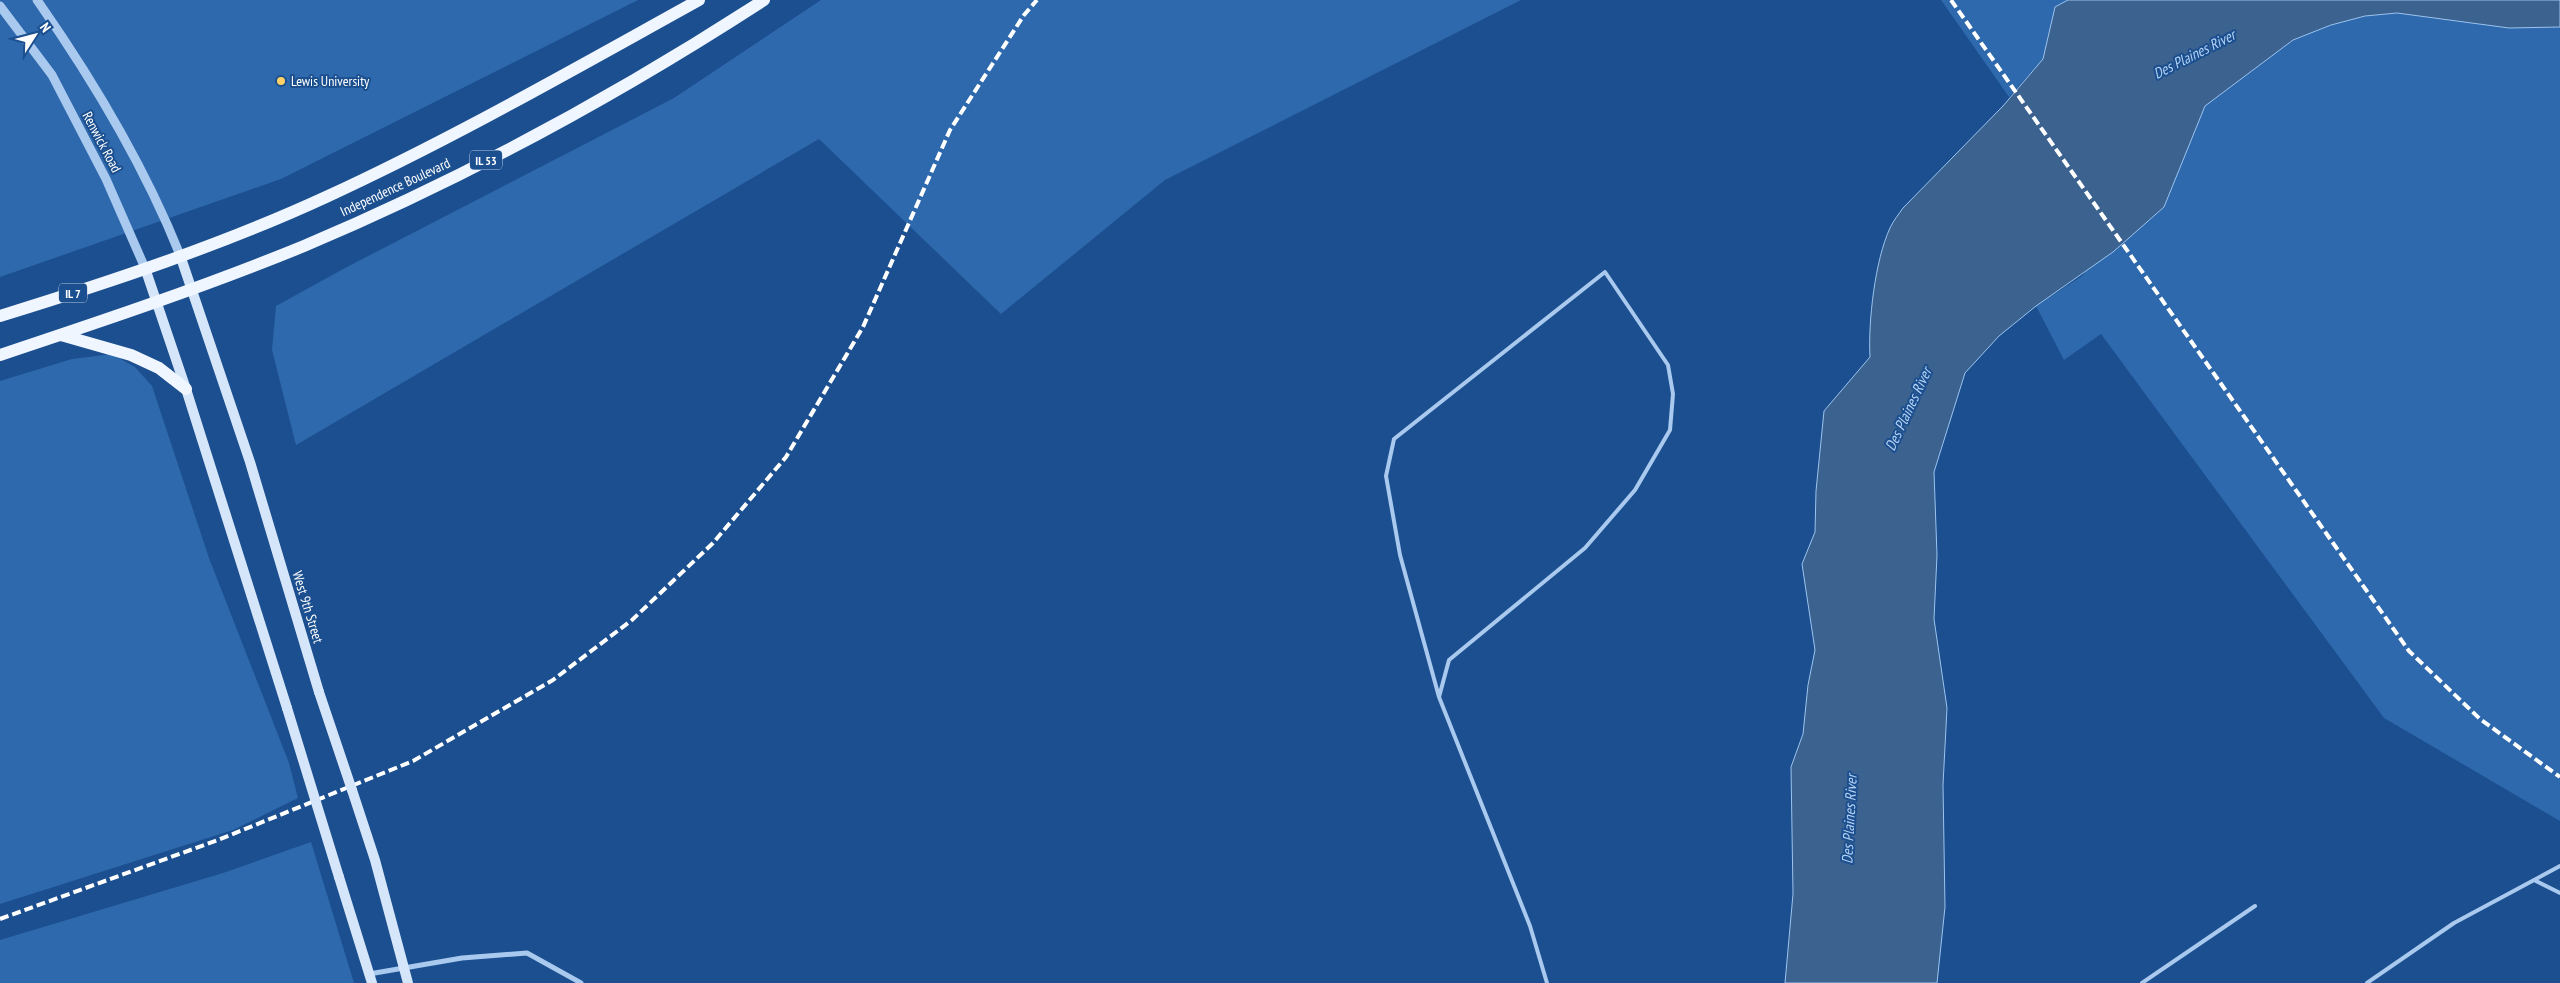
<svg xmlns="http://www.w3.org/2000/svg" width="2560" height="983" font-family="'PT Sans Narrow',sans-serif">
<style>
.green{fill:#2e69ad}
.water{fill:#3c6290;stroke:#9cc4f0}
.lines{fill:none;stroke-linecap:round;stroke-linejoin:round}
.service{stroke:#a9c9ee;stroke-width:4}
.minor{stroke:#a9c9ee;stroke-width:5}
.tertiary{stroke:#a9c9ee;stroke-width:9}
.secondary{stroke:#d6e6fa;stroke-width:10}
.primary{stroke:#f0f6ff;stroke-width:12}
.rail{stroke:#fff;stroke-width:4;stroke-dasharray:9 4;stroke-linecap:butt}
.secondary-bridge{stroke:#d6e6fa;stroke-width:10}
.poi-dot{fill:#ffd166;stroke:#1b4f8f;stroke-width:2}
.labels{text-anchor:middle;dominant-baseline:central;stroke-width:4;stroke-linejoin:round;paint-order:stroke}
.shield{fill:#1b4f8f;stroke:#bbcadd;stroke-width:1}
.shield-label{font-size:12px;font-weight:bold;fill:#fff}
.poi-label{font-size:14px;fill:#fff;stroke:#1b4f8f;text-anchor:start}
.street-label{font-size:14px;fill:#fff;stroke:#1b4f8f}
.water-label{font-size:15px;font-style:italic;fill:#b5d3f5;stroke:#1b4f8f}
</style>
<rect width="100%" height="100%" fill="#1b4f8f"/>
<!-- green -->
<path class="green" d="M0 0H638L281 179 0 277Z
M821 0H1521L1165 180 1001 314 819 139 296 445 272 350 276 306 345 268 674 98Z
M1941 0H2068L2055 7 2043 59 2009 97Z
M2397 13 2509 28 2560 27V821L2384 718 2101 334 2064 360 2036 306 2082 276 2187 145 2205 106 2293 40 2331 25 2365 16Z
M112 354 135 367 152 386 209 558 289 763 298 798 233 830 0 904V381L72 359Z
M311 842 354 983H0V940L223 873Z"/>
<!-- water -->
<path class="water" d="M2068 0H2560V27L2509 28 2397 13 2365 16 2331 25 2293 40 2205 106 2164 207 2113 252 2036 306 1999 336 1965 373 1934 472 1937 555 1934 619 1947 708 1943 785 1945 907 1937 983H1785L1793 894 1791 767 1803 734 1808 685 1815 650 1802 564 1815 532 1816 491 1824 411 1870 357C1868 322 1875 260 1890 228 1893 221 1899 214 1903 208L2003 106 2043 59 2055 7Z"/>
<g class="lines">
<!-- service -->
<path class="service" d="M1439 697 1449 660 1585 548 1635 490 1670 430 1673 394 1668 365 1605 272 1394 439 1386 476 1400 555 1439 697 1530 926 1547 983
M2534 880 2560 893
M2142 983 2255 906
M2367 983 2454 923 2560 866"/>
<!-- minor -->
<path class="minor" d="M369 974 462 958 527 953 581 983"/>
<!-- tertiary -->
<path class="tertiary" d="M37 0C93 80 144 165 180 255
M0 6 52 75 106 179 145 268"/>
<!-- secondary -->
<path class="secondary" d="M180 255 250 462 319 692
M145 268 186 389 287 708
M352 790 375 860 408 983
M339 877 372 983"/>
<!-- primary -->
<path class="primary" d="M0 316C110 282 222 245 326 197 454 138 576 68 699 0
M61 335 131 355 159 368 186 389
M0 355C102 321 204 287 304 246 463 179 619 94 764 0"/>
<!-- rail -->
<path class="rail" d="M1951 0 2409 651 2480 719 2560 777
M0 919 218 840 413 761 553 680 632 620 713 543 786 457 863 327 950 130 1024 15 1037 0"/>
<!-- secondary-bridge -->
<path class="secondary-bridge" d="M319 692 352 790
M287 708 339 877"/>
</g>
<!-- markers -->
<circle class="poi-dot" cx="281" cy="81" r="5"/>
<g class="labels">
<!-- shield labels -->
<g class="shield">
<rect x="470" y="150.5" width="32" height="19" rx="4"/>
<rect x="59" y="283.5" width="28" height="19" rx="4"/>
</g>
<g class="shield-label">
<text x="486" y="160">IL 53</text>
<text x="73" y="293">IL 7</text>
</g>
<!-- poi labels -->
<g class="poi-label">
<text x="291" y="81">Lewis University</text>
</g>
<!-- street labels -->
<g class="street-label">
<text transform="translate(102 142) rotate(62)">Renwick Road</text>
<text transform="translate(395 187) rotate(-25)">Independence Boulevard</text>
<text transform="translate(308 607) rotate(73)">West 9th Street</text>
</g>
<!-- water labels -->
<g class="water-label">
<text transform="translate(2194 54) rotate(-27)">Des Plaines River</text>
<text transform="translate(1908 409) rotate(-65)">Des Plaines River</text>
<text transform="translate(1849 819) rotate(-87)">Des Plaines River</text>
</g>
</g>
<!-- north arrow -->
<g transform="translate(35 35) rotate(54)" stroke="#1b4f8f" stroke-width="4" paint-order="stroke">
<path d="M0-4L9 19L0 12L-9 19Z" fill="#ffffff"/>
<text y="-8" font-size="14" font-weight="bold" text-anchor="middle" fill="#ffffff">N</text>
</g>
</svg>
